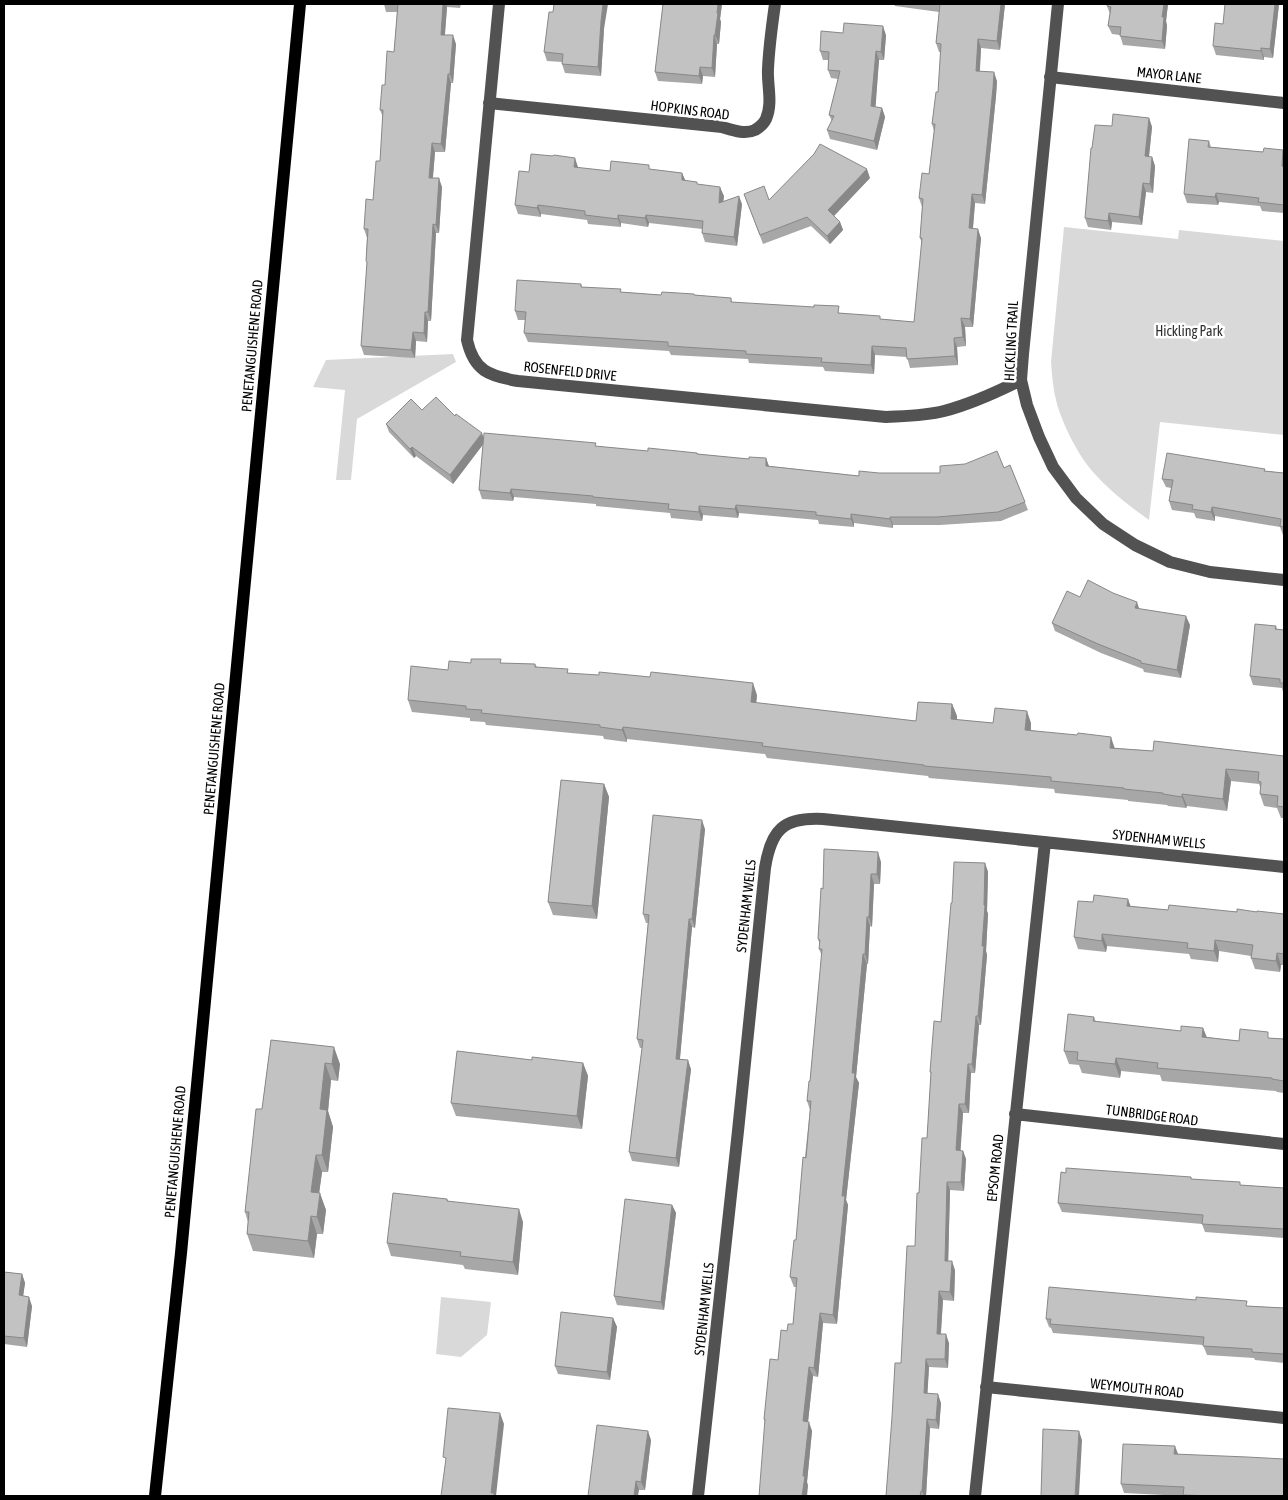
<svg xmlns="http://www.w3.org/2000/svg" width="1288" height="1500" font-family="'Asap Condensed',sans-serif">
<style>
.green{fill:#d9d9d9}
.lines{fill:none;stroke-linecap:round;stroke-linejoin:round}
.minor{stroke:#525252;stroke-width:12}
.major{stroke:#000;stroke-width:12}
.wall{fill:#a7a7a7}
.shaded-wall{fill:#888}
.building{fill:#c2c2c2;stroke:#888}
.labels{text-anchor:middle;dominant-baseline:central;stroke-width:5;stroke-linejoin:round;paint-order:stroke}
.street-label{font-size:14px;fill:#000;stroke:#fff}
.park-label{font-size:14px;fill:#303030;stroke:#fff}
</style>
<rect width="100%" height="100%" fill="#fff"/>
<!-- green -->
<path class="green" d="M1064 227 1178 239 1179 230 1284 241V435L1160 422 1149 520C1129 506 1109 490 1093 472 1078 455 1063 425 1057 404 1053 390 1052 376 1051 362Z
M453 354 456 362 357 419 351 480H336L345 390 313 387 326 360Z
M441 1297 491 1302 487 1335 461 1357 436 1354Z"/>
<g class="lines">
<!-- minor -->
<path class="minor" d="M499 4 467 340C474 371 489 376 518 381L886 417C905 416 925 416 944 411 971 404 997 392 1021 380
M1058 4 1023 354 1021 380 1027 405 1039 437 1053 467 1076 498 1103 524 1135 545 1170 562 1210 572 1284 580
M1050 77 1284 103
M489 103 722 127C732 130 745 135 755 130 760 127 764 123 766 119 773 103 767 85 768 69 769 47 772 25 775 4
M1015 1114 1284 1144
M986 1387 1284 1418
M698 1496 738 1131 765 868C771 830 783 817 823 819L1284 867
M975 1496 1045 842"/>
<!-- major -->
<path class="major" d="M155 1496 181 1253 300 4"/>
</g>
<!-- wall -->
<path class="wall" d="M384 4H461L460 8 447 7 445 35 456 44 453 83H451L445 152H435L433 178 442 187 439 233H436L431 321H428L427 342 416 341 415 358 364 355 361 346 367 264 366 261 367 238 364 229 373 200 380 161 383 117 380 110 385 85 394 52 397 12H386Z
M663 4H722L720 19 721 22 719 44H717L715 77 703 76 702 84 658 81 655 72Z
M894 4H1005L1000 50 981 48 980 71 997 81 996 96 985 204 975 203 973 229 981 238 973 327H965L966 346 957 347 958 365 910 368 907 357 875 355 874 374 825 371 823 367 749 363 748 359 671 355 669 351 528 342 524 333 525 320H518L515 311 581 284 582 287 622 292 661 295H695L731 298 732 302 841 313 881 319 914 322 922 243 920 238 922 207 919 198 929 174 934 131 932 124 938 92 941 52H939L936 43 939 12 895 6Z
M1107 4H1168L1166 21 1167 26 1165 49 1123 45 1120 35 1112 34 1108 26 1110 14 1107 6Z
M1225 4H1279L1273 58 1264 57V60L1216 55 1213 46 1223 24Z
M553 12 604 29 601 76 565 73 562 64V62L547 61 544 52Z
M843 33 886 35 884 60H879L875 107 882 108 885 117 877 150 830 139 827 130 832 121 829 115 838 79 831 78 828 70V60H823L820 51Z
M1149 118 1152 127 1149 157H1152L1155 166 1153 193 1146 192 1142 225 1112 222 1111 230 1088 227 1085 218 1112 126Z
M1209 141 1211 147 1263 152H1284V213L1262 211 1260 206 1219 202 1218 205 1187 203 1184 194Z
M578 168 610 171 651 170 682 173 685 180 698 185 724 196 723 202 742 204 737 246 705 242 702 233V229L649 223 648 227 621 223V227L588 224 587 220 541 214V217L518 214 515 205 529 172Z
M870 178 834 216 840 222 843 230 830 244 811 226 763 244 744 194 769 200Z
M422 410 455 416 484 438 648 451 697 453 698 454 749 459 766 458 769 466 859 476 879 473H940L1004 468 1010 465 1028 510 1001 521 940 525H893V528L854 523V527L819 524 818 520 739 513 738 518 703 515 702 521 671 518 670 513 596 506V504L514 497 513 501 482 499 479 490 483 444 453 484 416 456 414 458 389 432 386 424Z
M1265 469V471L1284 473V535H1283L1280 527 1215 516V521L1196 518 1194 513 1172 510 1169 501 1171 488 1166 487 1162 479Z
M1139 609 1190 625 1181 678 1144 672 1143 669 1101 653 1055 631 1052 623Z
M1276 626 1277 629 1284 630V692H1283L1282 688 1253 685 1250 676Z
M471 663 535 664 537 667 569 673 757 695 756 703 916 721 952 704 957 716V720L993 723H1031V730L1115 748 1153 751 1284 756V818H1281L1277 808 1264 806 1260 794 1261 789 1259 784 1231 781 1227 811 1187 806 1186 808 1168 806 1167 805 1128 801V800L1055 793 1054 789 929 778 928 776 767 758 765 754 627 739V742L604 739 603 736 486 725 485 722 470 721V718L412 712 408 700 448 670Z
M604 784 609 797 597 919 553 915 548 902Z
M705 829 695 928 692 927 680 1059 691 1069 679 1167 632 1161 629 1152 642 1048H640L637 1039 648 923H646L643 914Z
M881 862 880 884H874L872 927 870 926 868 964H867L856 1077 859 1083 846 1200 848 1205 837 1324 823 1323 818 1377 813 1376 808 1422 812 1431 807 1482 808 1486 765 1423 764 1419 778 1360 787 1331 793 1324 797 1287H794L790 1277 796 1240 810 1110 807 1101 810 1081 822 956 819 949 820 945 818 939 823 889Z
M985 863 988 872 987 911 988 914 986 951 987 955 981 1025H979L975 1073H971L969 1113H963L960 1151H963L966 1159 964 1191 950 1190 948 1261 955 1270 954 1301 943 1300 941 1334 949 1343 948 1368 929 1367 927 1394 941 1403 939 1429 930 1428 926 1496H886L915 1246 919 1193 927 1138 931 1074 930 1072 941 1022 952 903Z
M1093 902 1168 910 1257 912 1284 914V965H1281L1280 972 1255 969 1251 958V956L1219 951 1218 962 1191 959 1189 954 1107 946 1106 952 1078 949 1074 937Z
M1094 1017 1096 1022 1181 1031 1203 1028 1207 1037 1239 1041 1271 1038 1284 1039V1093L1277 1092 1276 1091 1162 1081 1160 1075 1121 1071 1120 1078 1082 1073 1079 1065 1069 1064 1064 1051Z
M271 1040 340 1064 338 1081 331 1080 328 1111 333 1127 328 1172H322L319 1193 326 1210 323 1234H317L314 1258 253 1251 247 1234 248 1222 245 1212 262 1109Z
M532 1060 583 1063 588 1076 582 1129 456 1116 451 1103Z
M1191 1177V1179L1241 1185 1284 1188V1238L1205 1232 1202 1224 1062 1212 1058 1203Z
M447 1199 448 1201 523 1222 518 1275 465 1269 463 1265 391 1256 387 1243Z
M672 1205 676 1213 664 1310 617 1305 614 1296Z
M4 1272 22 1274 25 1283 23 1296 32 1306 27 1347 4 1344Z
M1249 1306 1284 1308V1363L1255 1360 1254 1358 1207 1355 1203 1345 1053 1333 1051 1328 1049 1327 1046 1319Z
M613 1318 617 1327 610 1380 558 1374 555 1366Z
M651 1440 645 1490H639L588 1496Z
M1178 1454 1284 1496H1184L1124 1493 1121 1484Z"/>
<!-- shaded-wall -->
<path class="shaded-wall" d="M443 4H446L447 7 444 44 441 35Z
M603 4H608L604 29 601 76 598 67 601 21Z
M718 4H722L720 19 721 22 719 44 715 35Z
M1001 4H1005L1000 50 997 41Z
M1164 4H1168L1166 21 1167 26 1165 49 1162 41V17Z
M1275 4H1279L1273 58 1270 49Z
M883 26 886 35 884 60 881 52Z
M453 35 456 44 453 83 450 74Z
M714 35 717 44 715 77 712 68Z
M978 39 981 48 979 80 976 71Z
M1261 48 1264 57V60L1261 51Z
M876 51 879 60 875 115 871 106Z
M700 67 703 76 702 84 699 76Z
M994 72 997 81 996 96 985 204 982 195Z
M448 74 451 83 445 152 441 144Z
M882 108 885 117 877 150 874 141Z
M1149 118 1152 127 1148 165 1145 156Z
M432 143 435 152 432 186 429 178Z
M1283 150 1284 152V174L1282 166Z
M1152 157 1155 166 1153 193 1150 184Z
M575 158 578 167 577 176 574 167Z
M867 169 870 178 831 219 828 210Z
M682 173 686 182 682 180Z
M439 178 442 187 439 233 436 225Z
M1143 183 1146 192 1142 225 1139 217Z
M720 187 724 196 722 212 719 203Z
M1216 193 1219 202 1218 205 1215 197Z
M972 194 975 203 972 237 969 228Z
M739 196 742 204 737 246 734 237Z
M538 205 541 214V217L537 208Z
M1109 213 1112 222 1111 230 1108 221Z
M618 215 621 223V227L618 219Z
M646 215 649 223 648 227 645 218Z
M840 222 843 230 830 244 827 236Z
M433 224 436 233 431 321 428 312Z
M978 229 981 238 973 327 970 319Z
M425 312 428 321 427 342 424 333Z
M961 318 965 327 966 346 963 337Z
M413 332 416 341 415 358 411 350Z
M954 338 957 347 958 365 955 356Z
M872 346 875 355 874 374 871 365Z
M482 433 485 442 453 484 450 475Z
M412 447 416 456 414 458 410 449Z
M766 458 769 467 766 466Z
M511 489 514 497 513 501 510 493Z
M736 505 739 513 738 518 735 509Z
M699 506 703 515 702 521 699 512Z
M1212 507 1215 516V521L1211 512Z
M851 514 854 523V527L851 519Z
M890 517 893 525V528L890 519Z
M1137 602 1140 611 1135 608Z
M1186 616 1190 625 1181 678 1177 670Z
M753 683 757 695 755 714 751 702Z
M952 704 957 716 956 731 951 719Z
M1027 711 1031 723 1030 742 1025 730Z
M623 727 627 739V742L622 730Z
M1111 737 1115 749 1110 748Z
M1226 769 1231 781 1227 811 1223 799Z
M604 784 609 797 597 919 592 906Z
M1182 794 1187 806 1186 808 1182 797Z
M702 820 705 829 695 928 692 919Z
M878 852 881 862 880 884 877 874Z
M985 863 988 872 987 911 988 914 986 951 987 955 981 1025 978 1016 982 946Z
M871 874 874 884 872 927 869 917Z
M1128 899 1132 910 1127 906Z
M867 917 870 926 868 964 865 954Z
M689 919 692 927 679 1068 676 1059Z
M1102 934 1107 946 1106 952 1102 941Z
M1215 940 1219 951 1218 962 1214 951Z
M1277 953 1281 965 1280 972 1276 961Z
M863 954 867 964 856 1077 859 1083 846 1200 848 1205 837 1324 833 1315 852 1073Z
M976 1016 979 1025 975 1073 972 1064Z
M1203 1028 1208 1042 1202 1037Z
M334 1047 340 1064 338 1081 332 1064Z
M1116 1058 1121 1071 1120 1078 1115 1064Z
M688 1060 691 1069 679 1167 676 1158Z
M325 1063 331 1080 328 1111 333 1127 328 1172 322 1155 320 1109Z
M583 1063 588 1076 582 1129 577 1116Z
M968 1064 971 1073 969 1113 965 1104Z
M959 1104 963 1113 960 1159 956 1150Z
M963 1151 966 1159 964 1191 961 1182Z
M316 1155 322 1172 317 1209 311 1192Z
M947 1182 950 1190 948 1270 945 1261Z
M320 1193 326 1210 323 1234 317 1217Z
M672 1205 676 1213 664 1310 661 1302Z
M519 1209 523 1222 518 1275 513 1262Z
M311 1216 317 1234 314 1258 308 1241Z
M952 1261 955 1270 954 1301 950 1292Z
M22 1274 25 1283 22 1304 19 1295Z
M939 1291 943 1300 940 1343 937 1334Z
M29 1297 32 1306 27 1347 24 1338Z
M820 1313 823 1323 818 1377 814 1368Z
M613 1318 617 1327 610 1380 607 1372Z
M946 1334 949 1343 948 1368 945 1359Z
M926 1359 929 1367 927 1402 924 1393Z
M809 1367 813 1376 807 1431 803 1421Z
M938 1394 941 1403 939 1429 936 1420Z
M500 1413 504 1424 496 1496H493L491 1493Z
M927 1419 930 1428 926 1496H924L922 1491Z
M809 1422 812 1431 807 1482 808 1486 807 1496H802L803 1476Z
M648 1431 651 1440 645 1490 641 1482Z
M1079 1431 1082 1440 1079 1496H1075Z
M1175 1446 1178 1454H1174Z
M636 1481 639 1490 638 1496H634Z"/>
<!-- building -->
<path class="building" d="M396 4H443L441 35H453L450 74H448L441 144 432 143 429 178H439L436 225 433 224 428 312H425L424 333 413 332 411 350 361 346 367 262 366 261 368 229H364L366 199 373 200 376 161H380L383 110H380L382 85H385L387 51 394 52 398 4Z
M554 4H603L601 21 598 67 562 64 563 54 544 52 549 12H553Z
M663 4H718L717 13H718L715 35H714L712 68 700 67 699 76 655 72Z
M940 4H1001L997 41 978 39 976 71 994 72 993 88 982 195 972 194 969 228 978 229 970 319 961 318 963 337 954 338 955 356 907 359 906 348 872 346 871 365 821 362 822 358 746 354V351L668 346V342L524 333 526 312 515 311 517 280 581 284V287L621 289 620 292 661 295 662 292 694 294V295L731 298V302L814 307V305L839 306 838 313 880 316V319L914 322 922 238H920L923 199 919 198 922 173 929 174 935 124H932L936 92H938L941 44 936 43Z
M1107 4H1164L1162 17H1164L1162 41 1120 36 1121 27 1108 26 1111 7 1107 6Z
M1225 4H1275L1270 49 1261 48V51L1213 46 1215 23 1223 24Z
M844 23 883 26 881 52 876 51 871 106 882 108 874 141 827 130 834 116 829 115 840 71 828 70 829 52 820 51 821 31 843 33Z
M1113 114 1149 118 1145 156 1152 157 1150 184 1143 183 1139 217 1109 213 1108 221 1085 218 1091 148H1092L1095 125 1112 126Z
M1189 139 1209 141 1208 147 1263 152 1264 148 1283 150 1282 166 1284 167V205L1258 202 1259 198 1216 193 1215 197 1184 194Z
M820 144 867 169 828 210 840 222 827 236 807 217 760 235 744 194 764 186 769 200 814 154Z
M531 154 553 156 554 155 575 158 574 167 610 171 611 161 649 165V169L682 173V180L697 182V184L720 187 719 203 739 196 734 237 702 233 703 221 646 215 645 218 618 215V219L585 215V211L538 205 537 208 515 205 519 171 529 172Z
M436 397 455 416 456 414 482 433 450 475 412 447 410 449 386 424 411 399 422 410Z
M484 433 596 443 595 446 648 451V448L697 453V454L749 459V457L766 458V466L859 476V471L879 473H940V466L965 464 997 451 1004 468 1010 465 1025 502 998 512 937 517H890V519L851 514V519L816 515V512L736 505 735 509 699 506V512L668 509 669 504 593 497V496L511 489 510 493 479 490Z
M1167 453 1265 469 1264 471 1284 473V527L1280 526 1281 519 1212 507 1211 512 1192 509 1193 505 1169 501 1173 480 1162 479Z
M1088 580 1113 593 1137 602 1135 608 1186 616 1177 670 1141 663V661L1098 644 1052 623 1067 591 1080 597Z
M1255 624 1276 626 1275 629 1284 630V683H1280V679L1250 676Z
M471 659H501L500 663 535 664V667L568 669 567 673 599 675V672L650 677 651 672 753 683 751 702 916 721 918 702 952 704 951 719 993 723 995 708 1027 711 1025 730 1077 735 1078 733 1111 737 1110 748 1153 751 1154 741 1284 756V807L1277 806 1278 796 1260 794 1261 782 1258 781 1259 772 1226 769 1223 799 1182 794V797L1163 794V793L1124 789V788L1051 781V777L924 766V765L762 746 763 743 623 727 622 730 600 727V725L481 713 482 710 466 709V706L408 700 411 666 448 670 449 661 471 663Z
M561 780 604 784 592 906 548 902Z
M653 815 702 820 692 919H689L676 1059 688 1060 676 1158 629 1152 643 1040 637 1039 649 915 643 914Z
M824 849 878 852 877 874H871L869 917H867L865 954H863L852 1073H855L842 1196H845L833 1315 820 1313 814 1368 809 1367 803 1421 809 1422 803 1476H805L802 1496H759L765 1419H764L770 1359 778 1360 781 1330 787 1331 788 1324H793L797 1278 790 1277 794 1240H796L803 1157 806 1158 811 1101H807L809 1081H810L822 949H819L820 940 818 939 821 888 823 889Z
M954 862 985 863 984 905 985 906 982 946H984L978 1016H976L972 1064H968L965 1104H959L956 1150 963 1151 961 1182H947L945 1261H952L950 1292 939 1291 937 1334H946L945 1359H926L924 1393 938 1394 936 1420 927 1419 922 1491H921L920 1496H886L892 1417 895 1363H901L907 1246H915L917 1193H919L922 1138H927L931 1072H930L934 1021 941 1022 951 903H952Z
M1094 895 1128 899 1127 906 1168 910 1169 905 1237 912V909L1257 912V911L1284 914V954L1277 953 1276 961 1251 958 1253 945 1215 940 1214 951 1187 948 1188 943 1102 934V941L1074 937 1078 901 1093 902Z
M1068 1014 1094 1017 1093 1021 1181 1031V1026L1203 1028 1202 1037 1239 1041 1240 1029 1268 1032V1038L1284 1039V1081L1272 1079V1078L1157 1068 1158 1063 1116 1058 1115 1064 1077 1060 1078 1052 1064 1051Z
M271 1040 334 1047 332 1064 325 1063 320 1109 327 1110 322 1155H316L311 1192 320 1193 317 1217 311 1216 308 1241 247 1234 249 1212H245L256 1109H262Z
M457 1051 532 1060V1057L583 1063 577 1116 451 1103Z
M1066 1168 1191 1177V1179L1240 1182V1185L1284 1188V1229L1202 1224 1203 1215 1058 1203 1061 1172 1066 1173Z
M393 1193 447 1199V1201L519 1209 513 1262 460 1256 461 1252 387 1243Z
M625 1199 672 1205 661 1302 614 1296Z
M4 1272 22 1274 19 1295 29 1297 24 1338 4 1336Z
M1049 1287 1196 1300V1297L1247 1301 1246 1306 1284 1308V1354L1252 1352V1349L1203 1346 1204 1337 1050 1324 1051 1319H1046Z
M561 1312 613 1318 607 1372 555 1366Z
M448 1408 500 1413 491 1493H494V1496H441L446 1458 443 1457Z
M597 1425 648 1431 641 1482 636 1481 634 1496H588Z
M1043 1429 1079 1431 1075 1496H1041Z
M1123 1444 1175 1446 1174 1454 1247 1457 1284 1459V1496H1214L1183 1495 1184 1487 1121 1484Z"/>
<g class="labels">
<!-- street labels -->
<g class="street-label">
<text transform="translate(1169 75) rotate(6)">MAYOR LANE</text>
<text transform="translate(690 110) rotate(7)">HOPKINS ROAD</text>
<text transform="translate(1011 341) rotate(-87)">HICKLING TRAIL</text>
<text transform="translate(252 346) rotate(-85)">PENETANGUISHENE ROAD</text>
<text transform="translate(570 371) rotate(6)">ROSENFELD DRIVE</text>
<text transform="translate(214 749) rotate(-85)">PENETANGUISHENE ROAD</text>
<text transform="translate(1159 839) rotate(6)">SYDENHAM WELLS</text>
<text transform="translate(746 906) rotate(-84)">SYDENHAM WELLS</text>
<text transform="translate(1152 1115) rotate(7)">TUNBRIDGE ROAD</text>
<text transform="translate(175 1152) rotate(-85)">PENETANGUISHENE ROAD</text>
<text transform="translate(995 1168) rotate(-84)">EPSOM ROAD</text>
<text transform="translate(704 1309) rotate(-84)">SYDENHAM WELLS</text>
<text transform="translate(1137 1388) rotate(6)">WEYMOUTH ROAD</text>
</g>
<!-- park labels -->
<g class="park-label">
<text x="1189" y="331">Hickling Park</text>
</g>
</g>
<!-- border -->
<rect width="1288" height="1500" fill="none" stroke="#000000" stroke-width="10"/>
</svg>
